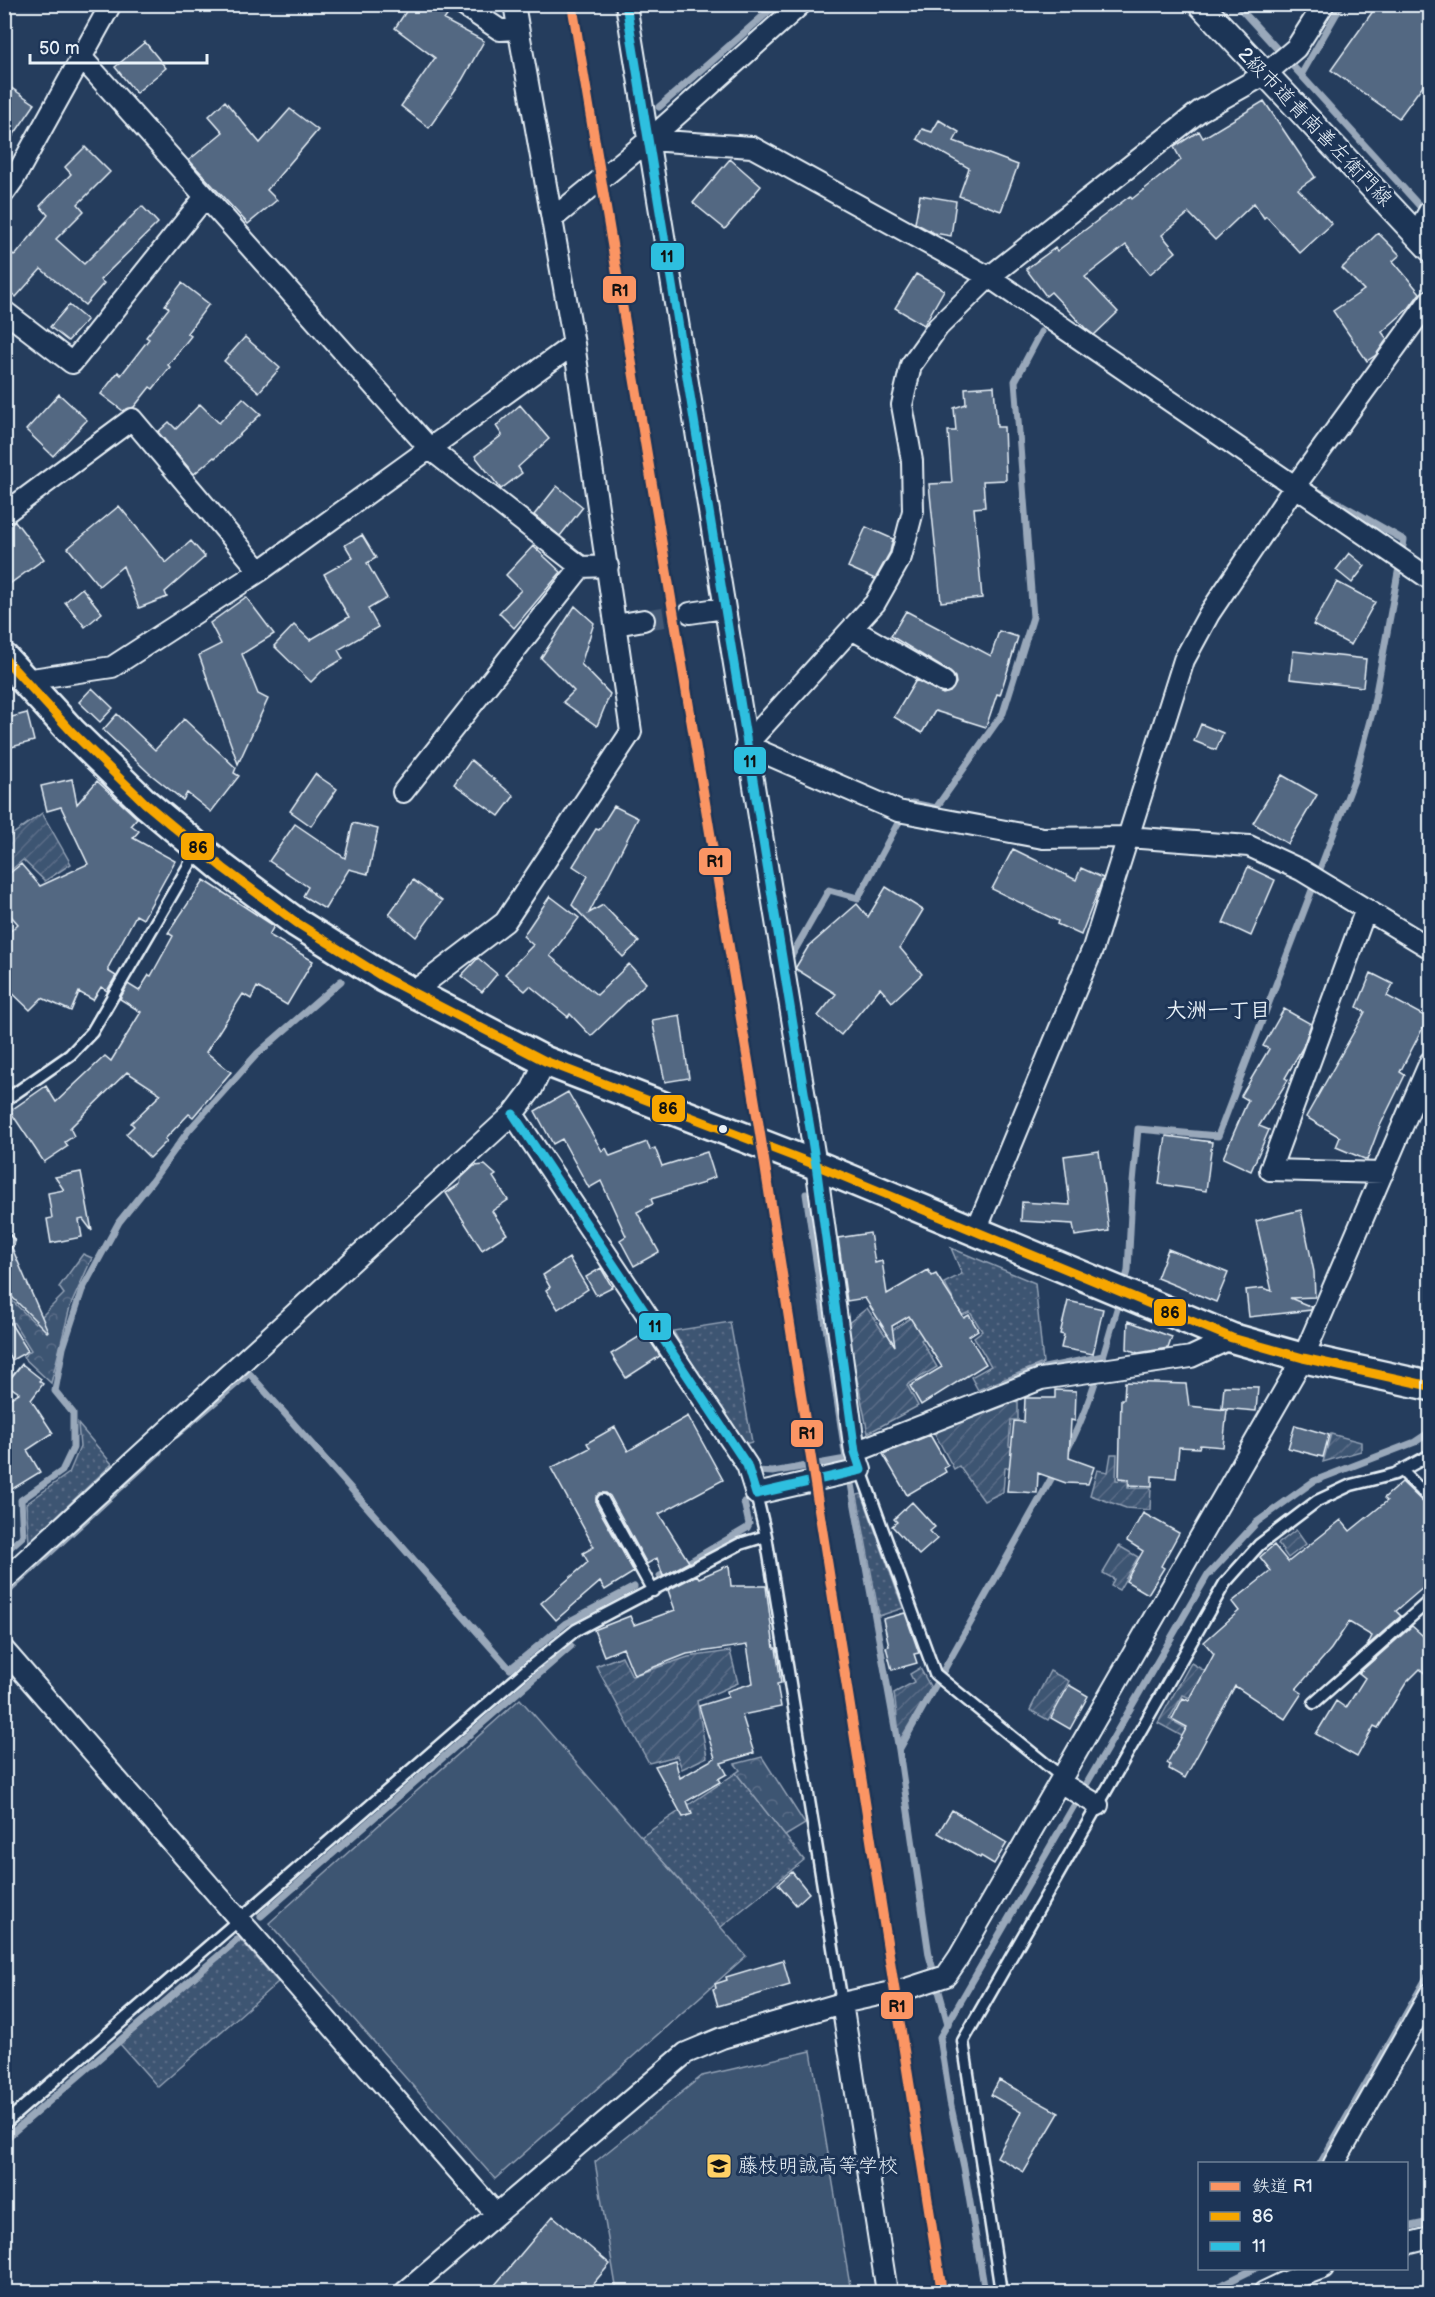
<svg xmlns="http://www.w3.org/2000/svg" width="1435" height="2297" font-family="'Balsamiq Sans','Klee One',sans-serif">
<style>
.grass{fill:url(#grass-dots);stroke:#93a2b5;stroke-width:1.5}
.forest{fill:url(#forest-crowns);stroke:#93a2b5;stroke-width:1.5}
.garden{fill:url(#garden-furrows);stroke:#93a2b5;stroke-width:1.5}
.pitch{fill:#3e5472;stroke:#93a2b5;stroke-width:1.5}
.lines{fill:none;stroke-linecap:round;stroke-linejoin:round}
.stream{stroke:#99a8ba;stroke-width:7}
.building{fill:#536782;stroke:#e8f1f8;stroke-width:1.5}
.minor-tunnel{stroke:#425874;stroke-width:20;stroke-dasharray:20 10;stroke-linecap:butt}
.service-casing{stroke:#e8f1f8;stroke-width:15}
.minor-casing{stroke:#e8f1f8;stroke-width:24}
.tertiary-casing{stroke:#e8f1f8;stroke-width:28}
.secondary-casing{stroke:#e8f1f8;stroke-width:33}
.service{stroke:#1d3557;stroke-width:10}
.minor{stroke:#1d3557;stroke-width:20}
.tertiary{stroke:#1d3557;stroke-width:24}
.secondary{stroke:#1d3557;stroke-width:28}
.bus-1-casing{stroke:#1d3557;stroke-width:14}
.bus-2-casing{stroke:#1d3557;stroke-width:14}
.bus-1{stroke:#f7a600;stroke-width:9}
.bus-2{stroke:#2dbfdf;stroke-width:9}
.rail-1-casing{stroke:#1d3557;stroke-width:15}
.rail-1{stroke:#fb9564;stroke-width:10}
.bus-dot{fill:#e8f1f8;stroke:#1d3557;stroke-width:2}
.labels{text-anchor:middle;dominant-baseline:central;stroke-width:6;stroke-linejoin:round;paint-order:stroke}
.street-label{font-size:20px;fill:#e8f1f8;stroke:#1d3557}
.poi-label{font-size:20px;fill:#e8f1f8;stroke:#1d3557;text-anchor:start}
.neighbourhood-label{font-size:21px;font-weight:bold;fill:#e8f1f8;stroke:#1d3557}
.line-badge{stroke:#1d3557;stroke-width:2}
.pale-badge-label{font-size:16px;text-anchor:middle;font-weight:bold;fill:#111}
</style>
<defs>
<pattern id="grass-dots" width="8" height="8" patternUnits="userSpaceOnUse" patternTransform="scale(1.5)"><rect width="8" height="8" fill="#3e5472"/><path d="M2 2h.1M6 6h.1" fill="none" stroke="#5a6d87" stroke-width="1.8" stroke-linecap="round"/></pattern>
<pattern id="forest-crowns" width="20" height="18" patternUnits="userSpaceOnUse" patternTransform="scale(1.5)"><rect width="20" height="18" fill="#3e5472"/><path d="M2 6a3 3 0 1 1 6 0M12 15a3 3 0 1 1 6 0" fill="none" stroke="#5a6d87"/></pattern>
<pattern id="garden-furrows" width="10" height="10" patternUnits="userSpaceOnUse" patternTransform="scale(1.5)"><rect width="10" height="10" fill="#3e5472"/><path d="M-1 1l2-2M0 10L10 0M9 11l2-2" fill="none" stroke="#5a6d87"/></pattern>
</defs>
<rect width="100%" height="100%" fill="#253d5d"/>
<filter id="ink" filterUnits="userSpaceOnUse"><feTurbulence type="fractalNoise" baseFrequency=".0167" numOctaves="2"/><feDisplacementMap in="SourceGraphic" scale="12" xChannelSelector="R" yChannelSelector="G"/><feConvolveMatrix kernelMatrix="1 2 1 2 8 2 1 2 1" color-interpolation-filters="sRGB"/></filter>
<g filter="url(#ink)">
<!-- grass -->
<path class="grass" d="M951 1248 1035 1283 1043 1363 978 1390 971 1377 991 1366 974 1337 982 1331 970 1312 962 1315 944 1283 962 1274Z
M730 1322 752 1442 741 1445 673 1331Z
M78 1424 112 1464 29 1542 26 1504 69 1473 80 1447Z
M862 1494 903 1608 879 1616 857 1495Z
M736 1773 804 1860 721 1927 641 1837Z
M240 1939 278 1982 158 2087 120 2044Z"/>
<!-- forest -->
<path class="forest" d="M83 1254 92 1258 70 1307 51 1383 23 1357 31 1350 9 1315 5 1318 4 1293 35 1323 64 1294 59 1287Z
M762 1757 805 1824 785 1836 736 1773 740 1770 735 1764Z"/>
<!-- garden -->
<path class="garden" d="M42 813 71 864 45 881 23 860 5 875V840Z
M867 1308 885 1335 915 1315 928 1335 921 1340 937 1367 907 1385 918 1406 868 1433 846 1325Z
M1018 1401V1420H1011L1009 1446 1013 1447 1010 1467 1005 1468 1003 1492 984 1501 959 1466 954 1469 934 1432Z
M1331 1434 1361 1442V1451L1323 1462Z
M1111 1454H1117L1116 1480 1128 1481V1488H1151L1150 1510 1126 1508 1090 1495 1097 1470 1108 1472Z
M1296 1530 1306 1544 1288 1558 1278 1544Z
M1119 1546 1138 1557 1119 1590 1111 1586 1114 1579 1103 1573Z
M730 1651 738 1683 697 1701 707 1757 682 1769 677 1756 649 1763 596 1666 622 1656 632 1676 688 1657Z
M1191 1663 1205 1671 1190 1698 1183 1695 1169 1719 1193 1732 1189 1740 1158 1723Z
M920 1668 931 1688 900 1740 894 1693 914 1682 910 1674Z
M1050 1671 1069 1681 1048 1720 1030 1710Z"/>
<!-- pitch -->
<path class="pitch" d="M520 1699 746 1956 495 2179 269 1923Z
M811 2051 851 2292H617L595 2162 702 2076Z"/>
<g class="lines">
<!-- stream -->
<path class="stream" d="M1236 4 1301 75
M1342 4 1301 75 1425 212
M659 107 777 4
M792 955 829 890 858 898 897 825 912 803 936 808 1003 713 1033 617 1015 381 1041 332
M1124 1286 1128 1271 1132 1193 1138 1129 1218 1136 1354 780 1373 709 1404 540 1316 490
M996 1386 1035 1370 1103 1356
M176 1435 249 1373 510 1669 566 1623 634 1587
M1066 1452C1092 1404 1104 1351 1120 1299
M756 1471 773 1472 846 1459 806 1194
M849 1473 899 1750
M4 1553 23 1536 21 1500 62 1471 73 1448V1413L55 1391 63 1348 82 1290 119 1222 152 1181 189 1130 257 1054 341 981
M660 1576 684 1565 747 1528 749 1524 744 1502
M4 1595 159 1452
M261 1916 571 1646
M948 2024 929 1955 899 1750 1056 1470
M4 2140 237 1940
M1320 2164 1430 1972
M1406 2227 1430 2222
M985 2292 964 2167 950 2102 940 2037 1207 1576 1257 1522 1314 1481 1415 1442 1430 1432
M1208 2292 1256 2268"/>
</g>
<!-- building -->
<path class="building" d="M411 4H449L451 10 444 20 484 41 462 80 429 128 401 106 435 58 395 28Z
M1378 4H1431V74L1399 118 1331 70Z
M145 42 166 68 136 93 115 67Z
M4 83 35 104 4 149Z
M225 101 260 143 290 109 318 130 267 190 277 200 248 224 189 160 223 132 209 116Z
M1264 101 1315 177 1298 189 1332 224 1300 253 1266 216 1264 218 1254 203 1215 240 1189 213 1162 235 1176 252 1150 274 1126 245 1085 277 1118 312 1094 335 1086 329 1051 292 1046 296 1026 269 1055 248 1057 251 1130 196 1132 199 1181 160 1174 147 1199 131 1203 138Z
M939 120 959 132 954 141 1018 165 1001 211 959 196 969 168 917 139 922 129 932 132Z
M85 147 110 172 78 204 84 211 56 239 84 264 142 206 158 223 100 280 104 283 85 305 41 269 16 297 4 286V246L15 256 48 215 40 206 71 174 65 167Z
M730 159 761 186 725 229 693 203Z
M920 195 956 201 951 236 934 233 915 223Z
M1378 233 1400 255 1393 261 1420 293 1409 308 1382 332 1387 339 1376 355 1367 361 1333 311 1364 290 1342 268Z
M916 274 944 290 924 325 895 308Z
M182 283 209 304 187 333 191 336 168 365 170 367 153 389 150 387 134 407 123 411 101 394 118 372 121 375 149 339 146 337 169 308 165 305Z
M69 305 87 320 68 341 50 327Z
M245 337 280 368 259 392 224 361Z
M994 386 997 427H1004L1006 480 983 481 985 507 974 508 982 598 941 602 929 484 952 483 948 431H956L954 408 966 404 965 388Z
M59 394 87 420 53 456 26 430Z
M243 398 261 414 215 458 214 457 194 474 158 432 169 422 176 429 200 404 219 423Z
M520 405 549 439 518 467 522 473 501 489 475 456 502 435 496 426Z
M557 486 583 507 560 536 534 515Z
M119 506 166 563 191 541 205 557 165 592 167 597 139 608 123 566 99 586 68 548Z
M15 521 44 559 4 588V526Z
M866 527 893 539 890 552 875 579 848 567Z
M362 535 376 558 367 563 387 598 368 609 378 627 338 650 343 659 322 671 311 682 274 646 294 625 310 640 349 617 324 574 353 558 345 545Z
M533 546 561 572 514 628 499 613 521 590 506 575Z
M1349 553 1365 566 1352 583 1336 570Z
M1337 582 1375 602 1351 645 1313 625Z
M82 588 102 613 85 627 65 602Z
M246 597 274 634 242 654 258 694 268 699 238 764 199 655 221 644 210 623Z
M575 606 594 623 581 664 610 694 597 726 563 702 574 691 541 658Z
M906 611 991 656 999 631 1018 637 1000 695 997 694 986 727 935 711 922 733 894 717 916 680 943 694 950 692 956 683 955 677 950 672 891 636Z
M1293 651 1366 659 1363 687 1290 679Z
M92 688 113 708 100 722 79 702Z
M27 713 34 741 4 749V719Z
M117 714 155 750 184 719 236 768 234 773 239 776 211 812 187 793 183 800 149 773 103 730Z
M1201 724 1223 733 1216 750 1194 741Z
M471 760 514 796 499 816 454 784Z
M315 774 337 789 311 826 290 811Z
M1282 775 1317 795 1288 844 1253 823Z
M72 779 77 804 97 781 137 818 131 825 139 831 133 838 175 861 143 919 136 915 108 968V971L116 976 107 991 101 987 93 1000 79 992 71 1011 42 998 30 1010 4 985V937L18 924 4 908V878L21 864 40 886 88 864 61 807 47 811 41 786Z
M614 806 638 818 589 913 603 905 639 942 623 957 572 905 588 876 573 866 596 829 599 830Z
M353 823 378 829 368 874 349 869 325 909 303 896 308 887 269 861 295 824 345 858Z
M1013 849 1076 880 1081 868 1103 878 1081 935 1057 924 1058 921 992 889Z
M1248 867 1275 880 1251 936 1223 923Z
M204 880 274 926 269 935 313 961 287 1005 257 987 251 999 243 994 206 1052 231 1072 193 1117 189 1114 165 1139 167 1141 150 1158 126 1134 134 1126 131 1123 161 1094 127 1072 70 1128 74 1136 65 1142 68 1146 44 1162 10 1111 46 1086 56 1102 105 1056 111 1061 141 1012 120 999 128 984 139 991 149 975 151 976 173 936 168 933Z
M413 880 442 901 416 937 389 914Z
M886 887 923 910 900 948 922 974 892 1002 880 988 841 1035 818 1016 836 994 796 969V967L808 947 857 904 868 917Z
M550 896 579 918 550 956 597 995 629 964 646 983 591 1036 570 1014 568 1017 530 986 525 991 505 974 533 945 523 936Z
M478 958 497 974 482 992 461 976Z
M1371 973 1393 984 1387 996 1428 1018 1400 1072 1405 1075 1379 1128 1367 1160 1336 1147 1340 1137 1306 1117 1365 1012 1357 1007Z
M1284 1009 1311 1024 1303 1047 1285 1078 1288 1080 1259 1126 1269 1130 1251 1171 1223 1158 1248 1100 1241 1096 1269 1049 1263 1046Z
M680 1015 689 1078 665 1082 652 1020Z
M568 1092 602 1151 606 1148 610 1156 647 1142 650 1150 655 1148 662 1166 707 1152 715 1177 704 1181V1183L651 1199 653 1204 637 1212 659 1252 634 1266 620 1240 626 1236 601 1181 589 1188 562 1139 553 1144 535 1111Z
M1166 1136 1212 1142 1206 1191 1159 1184Z
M1099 1151 1109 1231 1075 1236 1073 1224 1021 1221 1022 1202 1070 1205 1064 1156Z
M485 1165 496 1175 493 1177 508 1200 492 1211 507 1234 482 1250 446 1193 460 1184 461 1178 474 1166Z
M81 1172 92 1231 83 1219 79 1220 82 1237 51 1243 47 1219 52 1218 48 1193 64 1190 55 1177Z
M1301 1210 1314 1272 1315 1297 1290 1298 1312 1307 1311 1310 1249 1317 1246 1290 1263 1288 1272 1291 1256 1221Z
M870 1233 875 1263 882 1261 887 1294 928 1270 932 1276 936 1274 964 1318 969 1315 978 1330 969 1336 986 1364 921 1405 910 1386 942 1367 909 1316 892 1326 895 1346 865 1298 847 1301 838 1238Z
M4 1248H12L48 1331 47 1332 4 1289Z
M1168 1249 1228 1273 1216 1302 1157 1278Z
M569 1258 588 1289 558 1309 546 1290 550 1287 543 1275Z
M601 1268 612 1287 596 1295 586 1277Z
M1068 1301 1103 1309 1093 1354 1061 1348 1064 1335 1060 1334Z
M4 1313 28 1351 12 1360 4 1349Z
M1128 1321 1172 1337 1168 1348 1138 1353 1127 1349Z
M645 1333 660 1356 626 1378 611 1354Z
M22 1364 41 1379 39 1381 43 1384 31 1400 53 1433 27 1450 40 1472 4 1494V1402L19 1393 6 1384Z
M1125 1382 1186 1384 1189 1406 1227 1410 1223 1447 1200 1445 1199 1448 1179 1447 1176 1478 1152 1476V1486L1129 1485V1479L1119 1478 1121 1399H1124Z
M1224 1386 1258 1387 1256 1411 1222 1408Z
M1055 1390 1076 1391 1075 1421 1071 1420 1069 1458 1094 1467 1088 1484 1066 1483 1038 1473 1037 1493 1007 1491 1014 1421 1024 1422 1025 1398H1055Z
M688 1416 723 1480 659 1514 689 1562 663 1576 657 1558 647 1564 610 1496 606 1493H600L596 1497V1504L634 1572 605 1590 600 1582 556 1620 541 1603 588 1562 583 1553 594 1547 551 1468 590 1448 587 1443 615 1427 628 1451Z
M1295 1425 1329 1435 1323 1457 1288 1448Z
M930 1435 948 1466 944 1468 946 1472 907 1495 883 1454Z
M1402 1482 1425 1504 1431 1506 1424 1511 1431 1518V1581L1396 1611 1401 1616 1367 1646 1372 1636 1349 1622 1331 1649 1296 1689 1302 1693 1285 1719 1235 1686 1185 1778 1169 1769 1170 1765 1167 1763 1187 1727 1172 1719 1183 1698 1189 1701 1214 1654 1204 1642 1239 1611 1232 1602 1271 1571 1260 1557 1274 1545 1288 1562 1341 1520 1350 1531 1387 1501 1384 1498Z
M912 1502 935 1527 930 1531 937 1539 919 1555 892 1526 897 1522 894 1519Z
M1143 1513 1179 1533 1161 1566 1164 1568 1148 1594 1126 1581 1143 1551 1127 1541Z
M729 1565 731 1586H766L774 1648H776L781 1683 777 1684 781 1707 742 1715 754 1753 721 1763 727 1774 718 1779 720 1782 687 1801 692 1814 683 1817 655 1766 675 1760 680 1778 715 1758 699 1706 728 1697 727 1691 753 1683 747 1645 687 1654 634 1675 623 1648 604 1656 594 1630 630 1616 634 1625 675 1610 668 1590 697 1575 699 1578Z
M905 1613 919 1653 914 1654 917 1663 892 1670 886 1647 889 1646 883 1619Z
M1412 1626 1431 1643V1679L1420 1669 1406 1683 1378 1728 1374 1726 1357 1757 1316 1734 1336 1701 1346 1708 1365 1678 1359 1673Z
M1069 1685 1088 1696 1070 1729 1051 1718Z
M952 1810 1007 1843 994 1864 981 1856 980 1858 938 1833Z
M792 1872 809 1893 796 1905 778 1884Z
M783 1960 790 1985 718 2006 713 1989 716 1988 715 1984 727 1980 726 1977Z
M999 2080 1059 2113 1024 2172 997 2157 1021 2112 991 2095Z
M553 2216 610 2264 586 2292H489Z"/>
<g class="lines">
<!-- minor-tunnel -->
<path class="minor-tunnel" d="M644 620 690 613"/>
<defs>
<path id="service" d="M4 1101 70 1055 92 1032 199 848
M4 1238 8 1242
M861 1470 935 1674 1063 1778
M1402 1471 1430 1499
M756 1494 766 1536 842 2003
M603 1500 653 1591
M1314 1703 1430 1600
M4 2124 525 1671 576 1630 740 1544 766 1536
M1001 2292 963 2041 1225 1583 1259 1545 1317 1501 1351 1485 1395 1474 1430 1455"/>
<path id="minor" d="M461 4 500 30 518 29
M82 58 430 449 581 567 608 566
M649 140 752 147 989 277 1430 579
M4 193 14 179 111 4
M552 219 649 140 801 4
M1417 233 1430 210
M4 311 72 363 205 197
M4 514 132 419 260 571
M690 613 724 608
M616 625 644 620
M852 629 944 682
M25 680 112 667 260 571 574 344
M746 745 875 603 901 557 913 511 912 461 902 405 911 365 938 327 989 277 1200 111 1264 75 1296 48 1324 4
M746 745 898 811 1043 838 1127 837 1249 846 1301 870 1430 948
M403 792 581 567
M1366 909 1270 1170 1383 1173
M413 992 505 922 631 732 574 344 514 4
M513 1114 747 1465 756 1494 861 1470 855 1452 816 1165 626 4
M975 1233 1093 948 1184 660 1209 614 1295 486 1430 300
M855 1452 1041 1379 1191 1357 1232 1338
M4 1580 513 1114 532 1089 545 1061
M4 1650 496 2214
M1061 1783 1098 1805
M842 2003 887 2292
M1334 2164 1430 1994
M1406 2244 1430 2238
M405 2292 686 2053 722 2038 842 2003 906 1989 946 1976 959 1957 1303 1358 1430 1062
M1264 2292 1283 2283 1323 2268"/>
<path id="tertiary" d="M1200 4 1430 249"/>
<path id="secondary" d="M4 658 71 731 145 803 223 868 297 923 383 977 545 1061 816 1165 1232 1338 1303 1358 1430 1386"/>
</defs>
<!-- service casing -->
<use href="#service" class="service-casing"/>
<!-- minor casing -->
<use href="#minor" class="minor-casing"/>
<!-- tertiary casing -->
<use href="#tertiary" class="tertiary-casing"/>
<!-- secondary casing -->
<use href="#secondary" class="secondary-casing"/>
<!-- service -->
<use href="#service" class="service"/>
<!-- minor -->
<use href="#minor" class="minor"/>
<!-- tertiary -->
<use href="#tertiary" class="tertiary"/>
<!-- secondary -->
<use href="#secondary" class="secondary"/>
<defs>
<path id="bus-1" d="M4 658 71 731 145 803 223 868 297 923 383 977 545 1061 816 1165 1232 1338 1303 1358 1430 1386"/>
<path id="bus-2" d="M513 1114 747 1465 756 1494 861 1470 855 1452 816 1165 626 4"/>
</defs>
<!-- bus-1 casing -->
<use href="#bus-1" class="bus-1-casing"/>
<!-- bus-2 casing -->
<use href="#bus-2" class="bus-2-casing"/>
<!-- bus-1 -->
<use href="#bus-1" class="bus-1"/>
<!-- bus-2 -->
<use href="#bus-2" class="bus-2"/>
<defs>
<path id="rail-1" d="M572 4 758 1121 942 2292"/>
</defs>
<!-- rail-1 casing -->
<use href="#rail-1" class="rail-1-casing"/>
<!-- rail-1 -->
<use href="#rail-1" class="rail-1"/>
</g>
</g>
<!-- icons -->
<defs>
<symbol id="school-square" viewBox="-11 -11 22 22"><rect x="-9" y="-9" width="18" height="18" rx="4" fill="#ffd166" stroke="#1d3557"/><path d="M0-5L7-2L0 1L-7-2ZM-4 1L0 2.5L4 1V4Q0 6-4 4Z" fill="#111"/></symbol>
</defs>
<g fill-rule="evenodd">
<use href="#school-square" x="704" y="2151" width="30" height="30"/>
</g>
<!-- markers -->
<circle class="bus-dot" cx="723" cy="1129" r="5"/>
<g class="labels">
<!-- street labels -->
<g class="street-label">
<text transform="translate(1315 127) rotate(46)">2級市道青南善左衛門線</text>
</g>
<!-- poi labels -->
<g class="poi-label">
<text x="738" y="2166">藤枝明誠高等学校</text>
</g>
<!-- neighbourhood labels -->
<g class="neighbourhood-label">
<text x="1218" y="1010">大洲一丁目</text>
</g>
</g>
<g class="line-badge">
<rect x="650" y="242" width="35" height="29" rx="6" fill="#2dbfdf"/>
<rect x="602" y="275" width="35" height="29" rx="6" fill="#fb9564"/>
<rect x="733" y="746" width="34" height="29" rx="6" fill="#2dbfdf"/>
<rect x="180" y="832" width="35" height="29" rx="6" fill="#f7a600"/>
<rect x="698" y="847" width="34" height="29" rx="6" fill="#fb9564"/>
<rect x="651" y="1094" width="35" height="29" rx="6" fill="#f7a600"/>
<rect x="1153" y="1298" width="34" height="29" rx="6" fill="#f7a600"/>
<rect x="638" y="1312" width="34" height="29" rx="6" fill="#2dbfdf"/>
<rect x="790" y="1419" width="34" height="29" rx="6" fill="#fb9564"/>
<rect x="880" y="1991" width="34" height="29" rx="6" fill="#fb9564"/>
</g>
<g class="pale-badge-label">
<text x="667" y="262">11</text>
<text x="620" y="296">R1</text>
<text x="750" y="767">11</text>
<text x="198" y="853">86</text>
<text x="715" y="867">R1</text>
<text x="668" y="1114">86</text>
<text x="1170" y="1318">86</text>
<text x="655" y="1332">11</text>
<text x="807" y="1439">R1</text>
<text x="897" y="2012">R1</text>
</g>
<!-- margin -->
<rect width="1435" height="2297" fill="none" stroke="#1d3557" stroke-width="24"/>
<rect x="12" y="12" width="1411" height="2273" fill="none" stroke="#e8f1f8" stroke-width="2" filter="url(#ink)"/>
<!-- legend -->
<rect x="1198" y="2162" width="210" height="108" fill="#1d3557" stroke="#6e8097" stroke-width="1.5"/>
<rect x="1210" y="2182" width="30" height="9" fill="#fb9564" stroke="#6e8097" stroke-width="1.5"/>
<text x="1252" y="2192" font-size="18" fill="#e8f1f8">鉄道 R1</text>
<rect x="1210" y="2212" width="30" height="9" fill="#f7a600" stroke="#6e8097" stroke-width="1.5"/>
<text x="1252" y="2222" font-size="18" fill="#e8f1f8">86</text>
<rect x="1210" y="2242" width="30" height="9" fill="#2dbfdf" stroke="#6e8097" stroke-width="1.5"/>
<text x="1252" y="2252" font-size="18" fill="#e8f1f8">11</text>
<!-- scale -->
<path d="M30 54v9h177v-9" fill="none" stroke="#e8f1f8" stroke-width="3"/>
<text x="39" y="54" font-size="18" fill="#e8f1f8" stroke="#1d3557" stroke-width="4.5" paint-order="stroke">50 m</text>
</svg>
